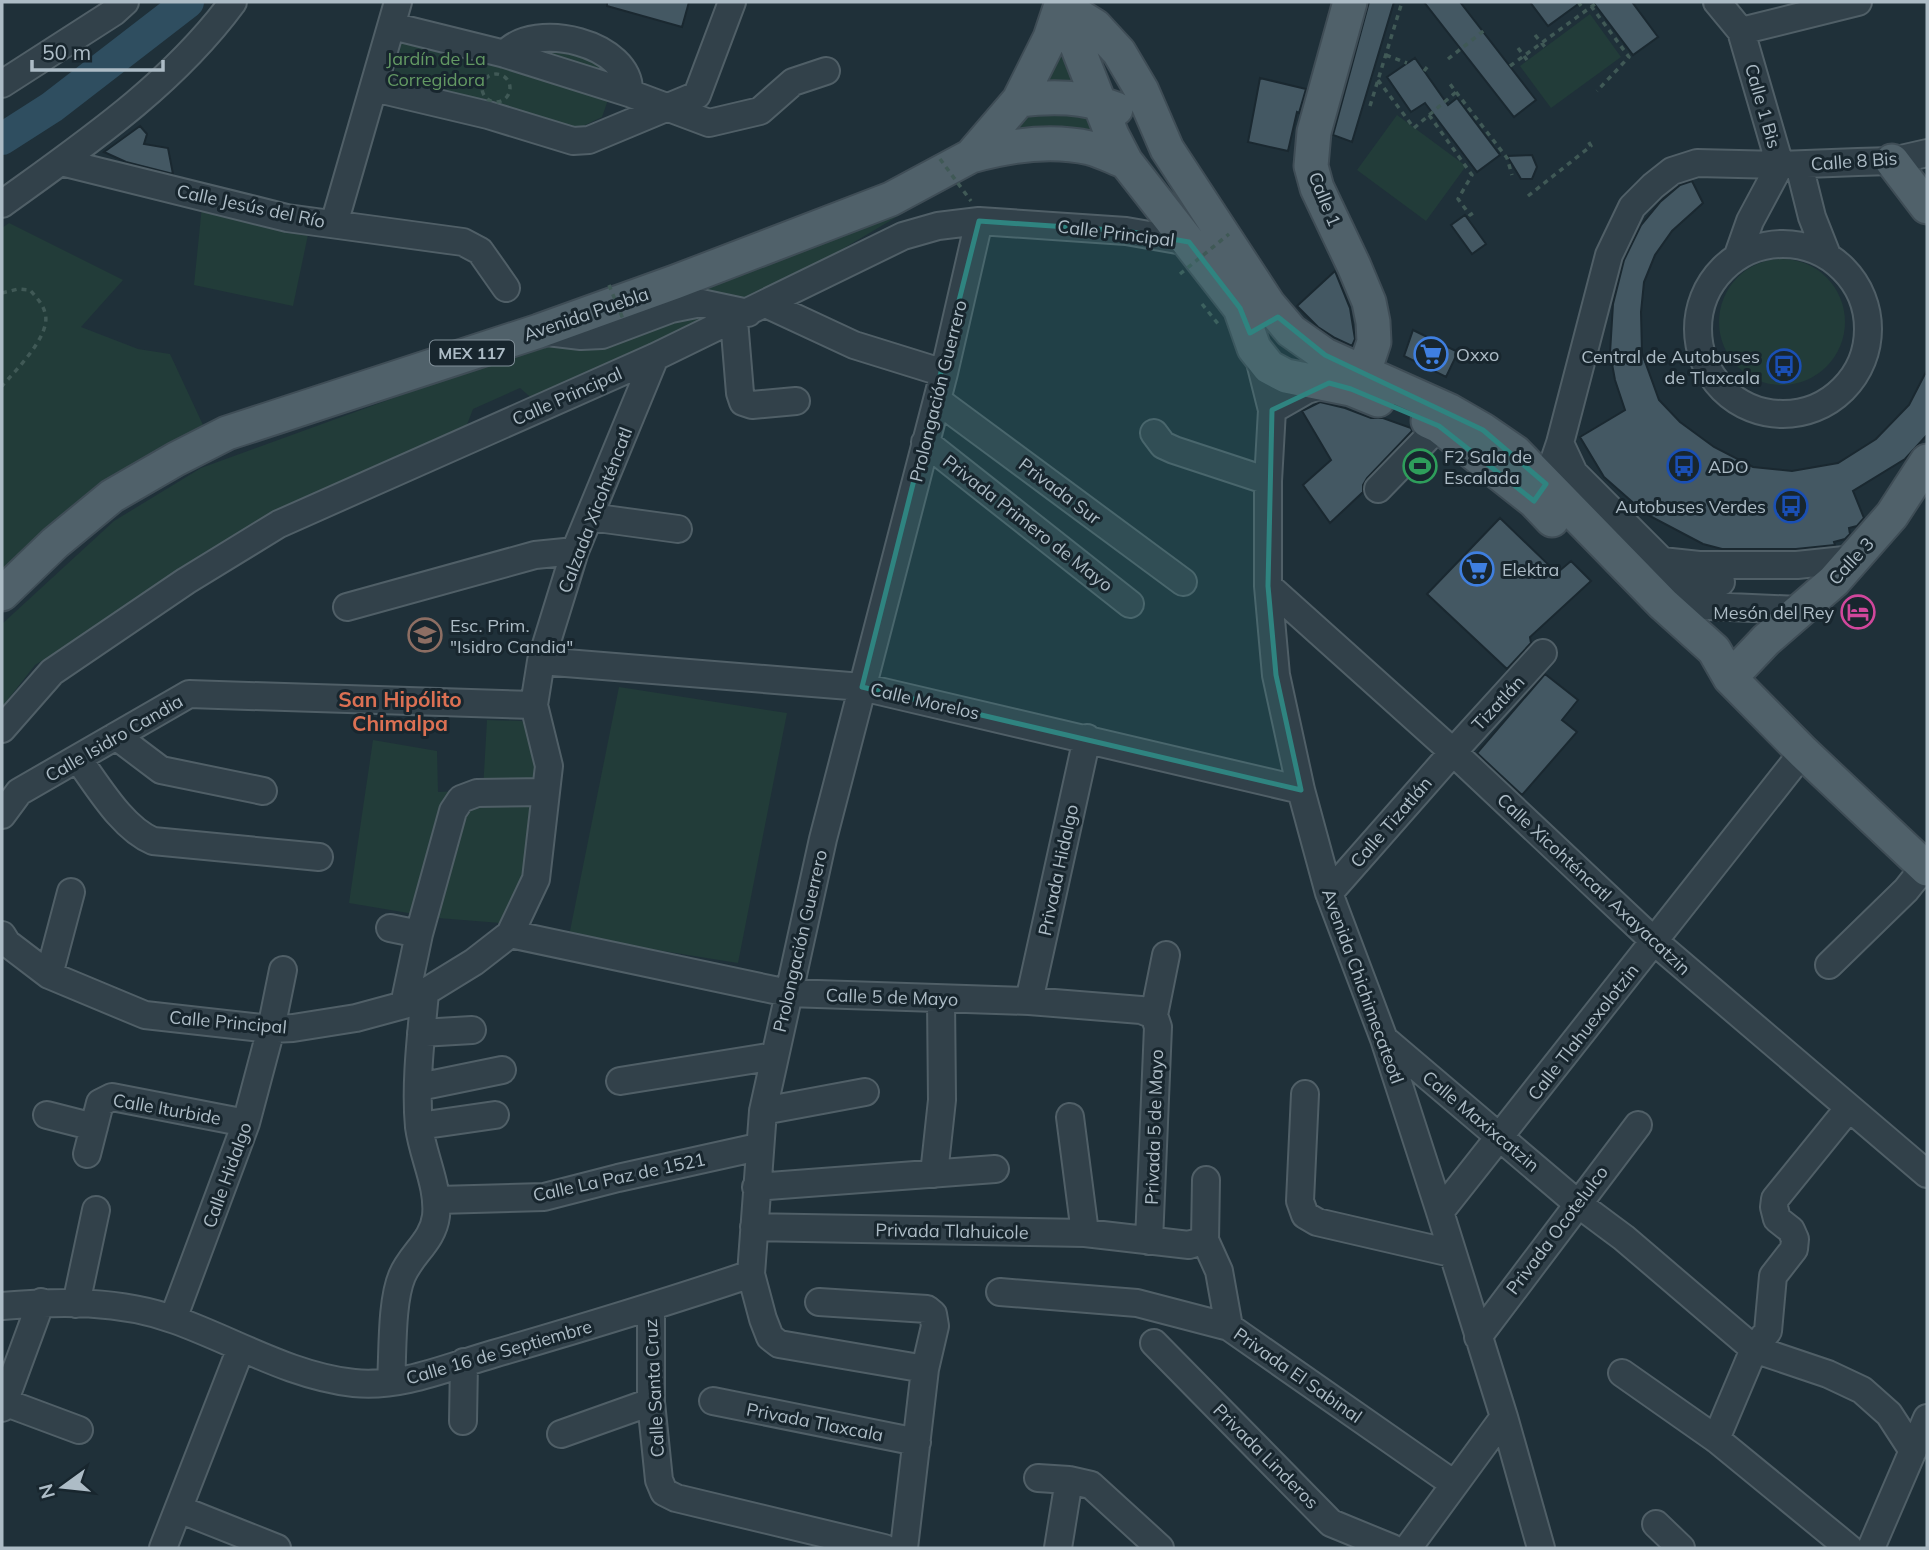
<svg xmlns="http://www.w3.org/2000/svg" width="1929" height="1550" font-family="Mulish,sans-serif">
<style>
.green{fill:#223c39}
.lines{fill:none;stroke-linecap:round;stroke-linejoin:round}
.river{stroke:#2f4e60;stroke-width:32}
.building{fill:#445863;stroke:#1a2830;stroke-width:2}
.minor-casing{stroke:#505f67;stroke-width:30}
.major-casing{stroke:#3f4d56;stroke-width:37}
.path{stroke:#405956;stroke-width:3.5;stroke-dasharray:5 5;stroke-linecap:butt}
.minor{stroke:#32414a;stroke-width:26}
.major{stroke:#50616a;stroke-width:33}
.path-bridge{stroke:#405956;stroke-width:3.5;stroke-dasharray:5 5;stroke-linecap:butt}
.marked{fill:#2f8480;fill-opacity:0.2;stroke:#2f8480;stroke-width:5;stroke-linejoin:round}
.labels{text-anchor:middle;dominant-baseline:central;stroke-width:6;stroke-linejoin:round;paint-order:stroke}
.shield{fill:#18262e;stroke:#808f98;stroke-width:2}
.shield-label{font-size:16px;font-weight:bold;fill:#adbcc6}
.park-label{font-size:18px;fill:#639963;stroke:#18262e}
.street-label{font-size:18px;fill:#adbcc6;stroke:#18262e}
.poi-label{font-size:18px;fill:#adbcc6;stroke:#18262e;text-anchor:start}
.quarter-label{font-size:21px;font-weight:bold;fill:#db7053;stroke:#18262e}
</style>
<rect width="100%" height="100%" fill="#1f3039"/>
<!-- green -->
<path class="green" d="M1590 14 1621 57 1551 108 1520 66Z
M403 37 609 97 602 117 579 128 393 78Z
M527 44 598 55 623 88 524 57Z
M1064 47 1082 89 1042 91Z
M1083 108 1099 138 1011 135 1027 113Z
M1397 115 1466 166 1426 221 1357 170Z
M202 206 309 230 293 306 194 285Z
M905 212 751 303 535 401 520 388 473 409 463 435 273 519 35 665 2 707V624L114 521 201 468Z
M9 223 123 280 81 327 138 349 170 354 203 425 69 509 2 574V228Z
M1719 322a63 63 0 1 1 126 0a63 63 0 1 1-126 0Z
M619 687 787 713 738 963 569 936Z
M487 720 522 721 541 755 528 863 512 924 438 918 349 903 373 740 437 751 438 792 483 790Z"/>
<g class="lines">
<!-- river -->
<path class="river" d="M2 139 52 107 188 2"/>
</g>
<!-- building -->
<path class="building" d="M607 2H689L682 27 607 6Z
M1369 2H1394L1352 142 1333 135Z
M1424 2H1460L1536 100 1514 117Z
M1530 2H1581L1548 26Z
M1593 2H1632L1658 37 1633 55Z
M1415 58 1448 105 1457 98 1500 155 1477 172 1425 103 1411 112 1387 77Z
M1260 78 1306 89 1299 113 1297 112 1288 151 1248 142Z
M140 126 147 134 144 144 168 148 173 174 126 162 104 152Z
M1532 155 1537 167 1532 179H1521L1507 156Z
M1692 181 1703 203 1672 231 1655 255 1644 282 1641 312 1642 353 1659 400 1680 422 1714 447 1753 467 1792 471 1838 463 1876 439 1909 405 1927 370V435L1905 459 1853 491 1864 518 1857 526 1849 528 1850 534 1845 539 1834 542 1835 545 1796 549H1722L1703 544 1646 514 1604 477 1580 437 1625 410 1615 380 1610 353 1613 304 1624 260 1641 225 1660 202 1680 185Z
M1465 215 1486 244 1472 254 1451 225Z
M1335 271 1350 308 1355 339 1352 346 1335 338 1318 327 1297 306Z
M1413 330 1458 352 1446 377 1404 356Z
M1320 402 1345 408 1371 418H1383L1411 428 1412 431 1367 478 1363 485V492L1330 523 1303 485 1331 460 1302 411Z
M1500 518 1557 573 1571 561 1591 581 1530 637 1531 643 1507 669 1427 594Z
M1545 674 1578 700 1562 720 1577 732 1522 795 1477 753Z"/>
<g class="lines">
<defs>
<path id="minor" d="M1717 2 1741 31 1780 165
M392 26 505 54 629 93 709 123 760 111 793 82 826 71
M1741 31 1858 2
M505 54C534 20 632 43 629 93
M2 84 114 12 125 2
M374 88 488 115 573 141 589 140 697 95 732 2
M61 162 287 218 463 242 480 251 506 288
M1799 165 1812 217 1827 255
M2 204C85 144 172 85 233 2
M334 224 398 2
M1698 329a85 85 0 1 1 170 0a85 85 0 1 1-170 0Z
M1738 255 1750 221 1780 165
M766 304 854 345 944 373
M734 320 740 393 743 402 752 405 796 401
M539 331 581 336 602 335 671 309 701 303 748 313
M1259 358 1272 410 1268 481V586L1276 675 1301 790 1329 893 1384 1039 1440 1212 1504 1417 1541 1548
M937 400 1183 582
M1272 410 1307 390 1329 383
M1154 433 1163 445 1174 450 1268 481
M925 442 1130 604
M1560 443 1574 473 1662 561 1699 565H1797L1854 559
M1378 489 1439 426
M1537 497 1546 484 1560 443 1609 255 1632 207 1653 186 1672 171 1697 163 1780 165 1858 162 1892 161 1927 153
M590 517 678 529
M1643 582H1721
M1268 586 1453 752 1655 942 1927 1174
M1663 604 1799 610
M347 607 535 555 575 551
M541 661 862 687 1301 790
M2 729 52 672 186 581 279 524 655 357 903 236 938 226 979 221 1126 231 1189 242
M116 736 161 770 263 791
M78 759C98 786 122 828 153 841L319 857
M2 815 19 792 189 694 534 705
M1329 893 1453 752 1543 653
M390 928 419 934
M510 934 788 993 1029 1001 1141 1010 1154 1015
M2 935 7 943 49 975 145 1015 271 1029 293 1028 356 1018 404 1005 474 962 510 934 536 879 546 792 549 766 534 705 541 661 575 551 655 357
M1829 965 1906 890 1925 866
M49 975 71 892
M1029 1001 1087 738
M404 1005 419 934 453 811 461 799 477 793 546 792
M1154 1015 1166 955
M421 1033 472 1030
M1384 1039 1577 1203 1624 1238 1754 1349 1828 1374 1862 1390 1889 1414 1913 1451
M620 1081 775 1056
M419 1087 502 1070
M1305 1094 1300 1201 1305 1215 1317 1222 1451 1253
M763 1111 865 1092
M47 1115 94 1127
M1070 1117 1085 1233
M419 1126 495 1115
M87 1154 100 1103 112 1097 246 1123
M934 1174 942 1100 941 999
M756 1187 995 1169
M438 1200 544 1197 618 1178 758 1147
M1440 1212 1803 752
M754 1227 1085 1233 1189 1245 1205 1240 1206 1180
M1205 1240 1219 1271 1229 1327
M1149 1241 1158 1027 1154 1015
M1000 1292 1137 1303 1229 1327 1454 1484
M819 1302 927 1309 933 1314 935 1326 925 1369 904 1548
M76 1304 96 1210
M2 1306C59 1301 120 1300 175 1320 234 1341 290 1376 354 1383 401 1388 448 1367 493 1354 579 1329 665 1303 751 1274
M651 1308V1402L659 1480 664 1492 676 1498 884 1548
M173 1319 246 1123 271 1029 283 970
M1478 1337 1638 1125
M1154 1343 1331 1523 1392 1548
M925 1369 779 1344 770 1337 763 1319 751 1274 763 1111 823 839 944 373 979 221
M1622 1373 1716 1439 1849 1548
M391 1382C393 1353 391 1302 402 1276 411 1254 433 1241 436 1216 439 1186 423 1157 419 1127 415 1085 421 1036 425 993
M713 1401 917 1442
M4 1402 79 1430
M2 1408 41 1302
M463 1421 464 1362
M561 1434 651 1402
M1716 1439 1754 1349 1768 1331 1773 1276 1794 1249 1795 1239 1791 1230 1777 1219 1774 1207 1775 1199 1848 1109
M1038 1478 1069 1480 1091 1485 1160 1548
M179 1509 277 1548
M1656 1524 1681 1548
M163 1548 241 1348
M1058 1548 1069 1480
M1408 1548 1504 1417
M1871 1548 1927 1418"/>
<path id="major" d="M1350 2 1314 132 1311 166 1317 188 1354 266 1369 302 1373 322 1374 342 1368 360 1351 389
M1061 5 1095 26 1119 52 1142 91 1167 149 1269 305 1291 331 1325 355 1450 411 1483 430 1515 452 1663 604 1714 650 1730 678 1803 752 1927 869
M1061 5 1112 135 1126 162 1240 308 1254 348 1269 367 1286 376 1351 389 1378 400
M1019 100C1052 96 1084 96 1116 109
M971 156C1010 145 1050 139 1090 148 1102 151 1115 158 1126 162
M1892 161 1927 207
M1428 421 1439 426 1534 501 1552 520
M2 594 55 543 112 496 176 459 227 433 539 331 675 282 891 199 971 156 1019 100 1050 38 1062 2
M1730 678 1766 640 1834 581 1892 515 1927 461"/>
</defs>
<!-- minor casing -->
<use href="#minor" class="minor-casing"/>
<!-- major casing -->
<use href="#major" class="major-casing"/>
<!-- path -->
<path class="path" d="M1578 2 1585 11
M1591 6 1629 57 1597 91
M1535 35 1545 47
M1518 48 1527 60
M1386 55 1407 63
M1448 59 1486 29
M1510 66 1595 4
M1424 71 1428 66
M482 88a14 14 0 1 1 28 0a14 14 0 1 1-28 0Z
M1378 80 1414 128 1456 92 1450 84
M1456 92 1507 158 1512 175
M1370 106 1402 2
M1429 115 1472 175 1458 199 1470 215 1473 213
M1528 196 1591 146 1587 139
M2 293 18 289 30 290C36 297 43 304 45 313 52 335 15 371 2 386
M1202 304 1219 325"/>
<!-- minor -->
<use href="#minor" class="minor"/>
<!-- major -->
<use href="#major" class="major"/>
<!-- path-bridge -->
<path class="path-bridge" d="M940 159 971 201
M1180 274 1229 234
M609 285 623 319"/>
</g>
<!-- marked area -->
<path class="marked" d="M979 221 1126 231 1189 242 1240 308 1250 333 1278 317 1325 355 1483 430 1546 484 1534 501 1439 426 1351 389 1329 383 1272 410 1268 586 1276 675 1301 790 862 687Z"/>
<!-- icons -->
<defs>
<symbol id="supermarket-ring" viewBox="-11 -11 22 22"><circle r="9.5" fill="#18262e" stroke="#3f7fe0" stroke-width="1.5"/><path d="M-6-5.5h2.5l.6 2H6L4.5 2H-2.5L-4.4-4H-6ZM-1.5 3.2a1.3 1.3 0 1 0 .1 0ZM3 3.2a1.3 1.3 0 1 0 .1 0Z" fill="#3f7fe0"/></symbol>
<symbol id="bus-ring" viewBox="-11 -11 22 22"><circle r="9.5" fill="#18262e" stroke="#1a4fb4" stroke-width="1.5"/><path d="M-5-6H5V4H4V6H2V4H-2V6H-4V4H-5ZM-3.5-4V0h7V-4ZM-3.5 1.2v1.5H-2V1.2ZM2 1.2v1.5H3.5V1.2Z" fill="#1a4fb4"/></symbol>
<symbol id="stadium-ring" viewBox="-11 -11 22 22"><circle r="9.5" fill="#18262e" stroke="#2e9e5b" stroke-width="1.5"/><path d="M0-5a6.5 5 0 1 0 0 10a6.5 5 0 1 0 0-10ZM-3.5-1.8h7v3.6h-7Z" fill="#2e9e5b"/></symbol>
<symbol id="hotel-ring" viewBox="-11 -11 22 22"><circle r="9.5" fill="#18262e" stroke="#d1479c" stroke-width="1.5"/><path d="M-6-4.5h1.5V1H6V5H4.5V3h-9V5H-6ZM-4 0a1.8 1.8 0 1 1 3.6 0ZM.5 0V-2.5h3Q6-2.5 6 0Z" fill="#d1479c"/></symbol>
<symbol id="school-ring" viewBox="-11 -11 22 22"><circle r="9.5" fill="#18262e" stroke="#8d6e63" stroke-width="1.5"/><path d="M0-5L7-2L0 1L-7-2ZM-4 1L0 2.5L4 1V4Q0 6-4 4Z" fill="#8d6e63"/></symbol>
</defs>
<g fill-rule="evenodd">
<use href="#supermarket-ring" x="1412" y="335" width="38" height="38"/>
<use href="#bus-ring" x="1765" y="347" width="38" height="38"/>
<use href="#stadium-ring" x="1401" y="447" width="38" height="38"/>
<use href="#bus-ring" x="1665" y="447" width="38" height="38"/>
<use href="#bus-ring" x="1772" y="487" width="38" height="38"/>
<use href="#supermarket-ring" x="1458" y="550" width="38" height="38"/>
<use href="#hotel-ring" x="1839" y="593" width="38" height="38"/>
<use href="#school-ring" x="406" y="616" width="38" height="38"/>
</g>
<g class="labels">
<!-- shield labels -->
<rect class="shield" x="430" y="340.5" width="84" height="25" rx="5"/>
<g class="shield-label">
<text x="472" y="353">MEX 117</text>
</g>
<!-- park labels -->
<g class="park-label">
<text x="436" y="58">Jardín de La<tspan x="436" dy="21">Corregidora</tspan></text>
</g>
<!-- street labels -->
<g class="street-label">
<text transform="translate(1763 106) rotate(74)">Calle 1 Bis</text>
<text transform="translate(1854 161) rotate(-4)">Calle 8 Bis</text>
<text transform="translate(1325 199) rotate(68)">Calle 1</text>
<text transform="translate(251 206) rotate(12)">Calle Jesús del Río</text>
<text transform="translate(1116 233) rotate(7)">Calle Principal</text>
<text transform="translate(586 314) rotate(-19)">Avenida Puebla</text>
<text transform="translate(938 391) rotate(-76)">Prolongación Guerrero</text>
<text transform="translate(567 396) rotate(-24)">Calle Principal</text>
<text transform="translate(1060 491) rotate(37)">Privada Sur</text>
<text transform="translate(595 510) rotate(-69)">Calzada Xicohténcatl</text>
<text transform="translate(1028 523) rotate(38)">Privada Primero de Mayo</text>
<text transform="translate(1851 561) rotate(-47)">Calle 3</text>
<text transform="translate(925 701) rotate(13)">Calle Morelos</text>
<text transform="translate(1498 703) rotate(-47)">Tizatlán</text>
<text transform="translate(114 738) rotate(-30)">Calle Isidro Candia</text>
<text transform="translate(1391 822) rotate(-49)">Calle Tizatlán</text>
<text transform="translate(1058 870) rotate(-78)">Privada Hidalgo</text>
<text transform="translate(1594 884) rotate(43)">Calle Xicohténcatl Axayacatzin</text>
<text transform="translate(800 941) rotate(-77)">Prolongación Guerrero</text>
<text transform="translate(1363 986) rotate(70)">Avenida Chichimecateotl</text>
<text transform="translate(892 997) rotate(2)">Calle 5 de Mayo</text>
<text transform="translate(228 1022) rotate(5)">Calle Principal</text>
<text transform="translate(1583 1032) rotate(-52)">Calle Tlahuexolotzin</text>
<text transform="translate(167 1109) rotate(10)">Calle Iturbide</text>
<text transform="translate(1481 1121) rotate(40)">Calle Maxixcatzin</text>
<text transform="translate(1154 1127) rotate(-88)">Privada 5 de Mayo</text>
<text transform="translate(227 1175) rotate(-70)">Calle Hidalgo</text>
<text transform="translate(619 1177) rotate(-12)">Calle La Paz de 1521</text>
<text transform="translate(1557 1230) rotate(-53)">Privada Ocotelulco</text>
<text transform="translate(952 1231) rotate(1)">Privada Tlahuicole</text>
<text transform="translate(499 1352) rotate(-16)">Calle 16 de Septiembre</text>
<text transform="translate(1298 1375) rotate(35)">Privada El Sabinal</text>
<text transform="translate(654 1388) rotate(-93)">Calle Santa Cruz</text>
<text transform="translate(815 1422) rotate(11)">Privada Tlaxcala</text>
<text transform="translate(1266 1456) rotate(45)">Privada Linderos</text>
</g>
<!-- poi labels -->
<g class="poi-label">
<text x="1456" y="354">Oxxo</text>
<text x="1760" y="356" text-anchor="end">Central de Autobuses<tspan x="1760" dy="21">de Tlaxcala</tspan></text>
<text x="1444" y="456">F2 Sala de<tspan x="1444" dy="21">Escalada</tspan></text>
<text x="1708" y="466">ADO</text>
<text x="1766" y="506" text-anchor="end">Autobuses Verdes</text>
<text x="1502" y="569">Elektra</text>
<text x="1834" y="612" text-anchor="end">Mesón del Rey</text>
<text x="450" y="625">Esc. Prim.<tspan x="450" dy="21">"Isidro Candia"</tspan></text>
</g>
<!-- quarter labels -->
<g class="quarter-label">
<text x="400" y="699">San Hipólito<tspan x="400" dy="24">Chimalpa</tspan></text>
</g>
</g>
<!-- border -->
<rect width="1929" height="1550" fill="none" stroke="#adbcc6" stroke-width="7"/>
<!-- north arrow -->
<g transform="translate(63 1487) rotate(255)" stroke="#18262e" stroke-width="5" paint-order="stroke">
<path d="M0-5L12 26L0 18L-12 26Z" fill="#adbcc6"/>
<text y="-10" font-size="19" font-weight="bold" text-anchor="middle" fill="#adbcc6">N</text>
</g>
<!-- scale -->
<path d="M32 60v10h131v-10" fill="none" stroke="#adbcc6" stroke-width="3.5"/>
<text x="42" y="60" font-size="21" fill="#adbcc6" stroke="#18262e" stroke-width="5" paint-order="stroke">50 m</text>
</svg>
